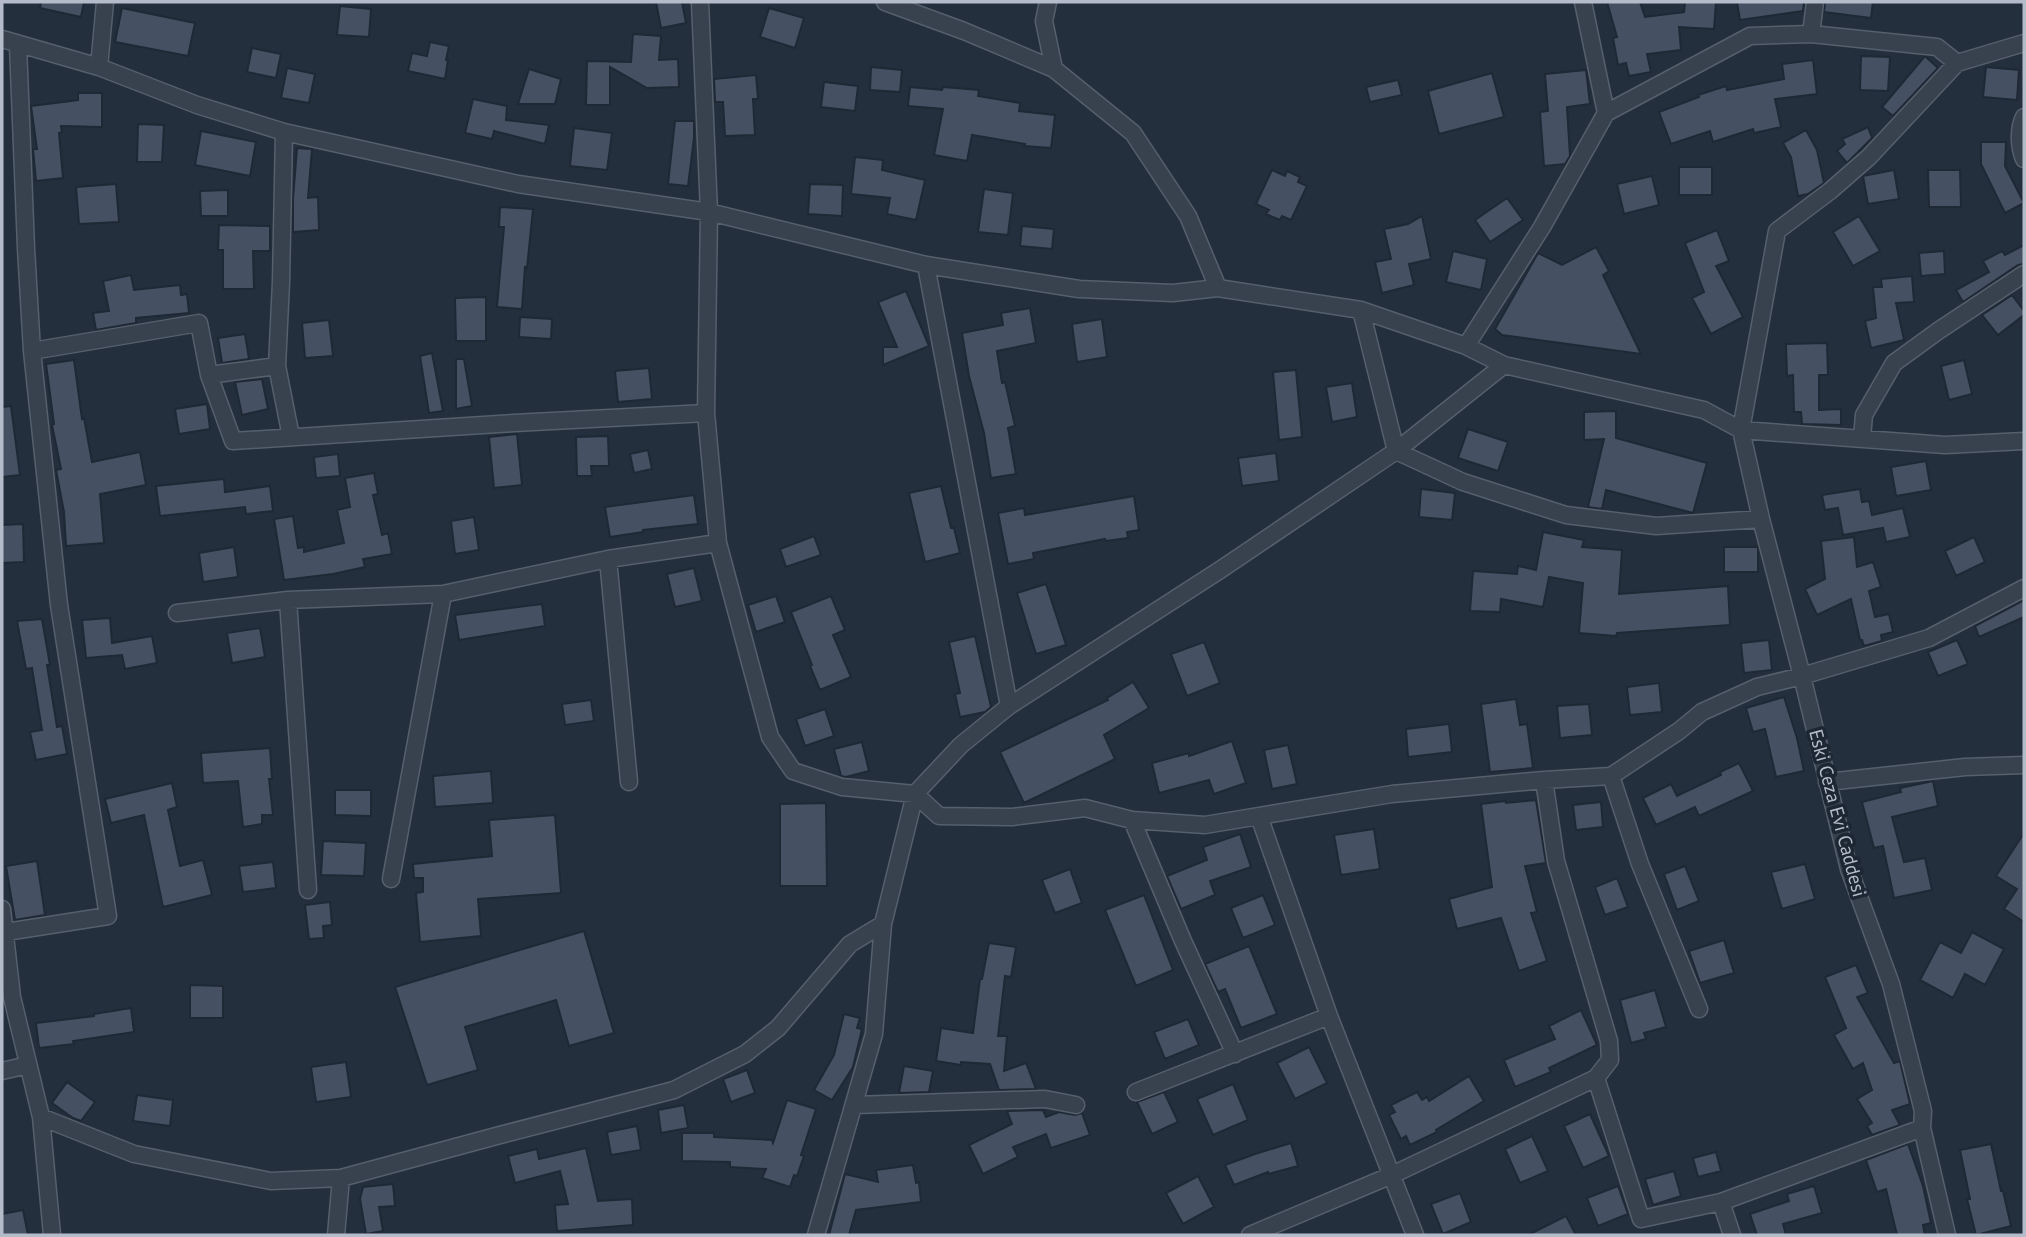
<svg xmlns="http://www.w3.org/2000/svg" width="2026" height="1237" font-family="'PT Sans',sans-serif">
<style>
.building{fill:#455162;stroke:#1f2835;stroke-width:2}
.lines{fill:none;stroke-linecap:round;stroke-linejoin:round}
.minor-casing{stroke:#565f6c;stroke-width:19}
.minor{stroke:#38414e;stroke-width:16}
.labels{text-anchor:middle;dominant-baseline:central;stroke-width:7;stroke-linejoin:round;paint-order:stroke}
.street-label{font-size:19px;fill:#b4bcc9;stroke:#1d2633}
</style>
<rect width="100%" height="100%" fill="#242f3e"/>
<!-- building -->
<path class="building" d="M41 2H84L81 17 40 8Z
M656 2H682L686 23 661 28Z
M1607 2H1640L1645 17 1684 12 1685 2H1716L1714 29 1679 27 1681 50 1647 54 1651 72 1629 76 1626 63 1618 65 1613 38 1617 37Z
M1737 2H1804L1803 11 1740 20Z
M1825 2H1873L1871 18 1824 12Z
M340 6 371 9 369 37 337 35Z
M122 8 195 23 188 56 115 42Z
M769 8 804 18 795 48 760 37Z
M633 34 661 36 659 60 678 59 679 87 647 88 610 67V105H586L587 61 631 62Z
M430 42 449 46 446 60H448L445 79 408 71 412 53 427 56Z
M252 48 281 54 276 78 247 72Z
M1861 56 1890 57 1888 91 1860 90Z
M1925 56 1938 68 1893 116 1882 107Z
M1813 60 1817 94 1775 99 1781 127 1754 133 1753 129 1713 142 1710 131 1671 144 1659 112 1699 97 1698 95 1726 86 1727 90 1784 79 1782 64Z
M871 67 902 70 900 92 870 90Z
M1986 67 2019 70 2017 100 1983 97Z
M287 68 315 74 309 103 281 98Z
M529 69 561 79 555 104H518Z
M1586 70 1590 104 1567 107 1570 156 1565 164 1544 166 1540 112 1548 111 1545 74Z
M1492 73 1504 117 1439 134 1428 91Z
M756 75 758 99H753L755 135 725 136 723 102H715L714 79Z
M1398 80 1402 95 1370 102 1366 87Z
M824 82 858 86 855 111 821 107Z
M910 87 942 90 943 87 979 90 978 96 1020 103 1019 111 1055 115 1051 148 1024 146 1025 144 972 135 967 161 934 155 943 109 908 106Z
M78 93H102V127L61 126 62 132 59 133 63 178 36 181 33 149H37L31 106 78 100Z
M473 99 507 106 506 120 549 125 545 144 494 131 492 139 465 133Z
M675 121H694V138L688 186 668 184Z
M138 124 164 125 162 162H137Z
M1868 127 1872 138 1847 163 1837 151 1845 144 1842 139Z
M574 128 612 133 607 170 570 166Z
M1806 130 1817 150 1824 183 1808 194 1798 196 1791 157 1783 143Z
M201 131 256 142 250 176 195 165Z
M1981 142H2006L2005 166 2024 203 2005 213 1981 164Z
M297 148 312 149 308 198 318 197 319 230 293 232V199Z
M855 157 883 160 882 170 925 180 916 220 887 214 890 198 851 194Z
M1679 167H1712V195H1679Z
M1272 170 1285 176 1287 171 1300 177 1298 182 1307 186 1291 220 1282 216 1280 220 1266 214 1269 210 1256 204Z
M1894 170 1899 199 1868 204 1863 176Z
M1928 170H1960L1961 207H1929Z
M1652 176 1659 205 1624 214 1617 184Z
M116 184 119 222 79 224 76 187Z
M810 184 843 185 842 216 808 214Z
M984 189 1013 193 1008 235 978 232Z
M228 190V216H201L200 191Z
M1507 198 1523 220 1490 242 1475 220Z
M500 207 533 209 527 268 525 267 522 309 497 307 504 227H499Z
M1422 216 1431 259 1409 264 1414 285 1382 293 1375 262 1391 259 1384 229 1408 224Z
M1859 216 1880 251 1853 266 1833 232Z
M219 225 270 226V251H253L254 289H223V250H218Z
M1022 226 1054 229 1052 249 1020 246Z
M1717 230 1729 261 1716 266 1743 317 1711 334 1692 298 1704 292 1685 243Z
M2024 245V264L2018 265 1963 302 1956 290 1989 272 1983 261 2002 251 2005 255Z
M1596 247 1609 271 1603 275 1641 354 1502 335 1495 329 1538 253 1562 265Z
M1453 251 1487 259 1481 290 1446 282Z
M1944 251 1945 274 1921 276 1919 253Z
M131 275 134 290 180 285 181 295 187 294 189 313 136 318V323L96 330 93 313 109 311 103 281Z
M1912 276 1914 302 1896 303 1904 340 1871 348 1865 321 1876 318 1873 287H1882L1881 279Z
M906 291 929 346 883 365V347H897L878 302Z
M2012 295 2024 311V315L1998 335 1982 315Z
M486 297V341H456L455 298Z
M1030 308 1036 343 997 351 1002 383 1005 382 1015 426 1008 428 1016 474 991 478 984 433 969 376 962 333 1003 325 1001 313Z
M520 317 552 319 551 339 519 337Z
M1102 319 1107 357 1077 362 1072 324Z
M329 320 333 356 305 358 302 323Z
M245 334 249 359 222 363 218 338Z
M1827 343 1828 375H1819V410L1841 409V425L1802 424 1801 412H1794L1793 375 1787 376 1786 344Z
M432 353 443 411 429 413 420 356Z
M456 359H464L472 406 456 409Z
M74 360 82 419 84 418 92 462 140 452 146 485 100 494 104 543 66 546 64 512 56 470 61 469 52 425 54 424 46 364Z
M1964 360 1972 394 1949 400 1941 366Z
M649 368 652 399 618 402 615 371Z
M1296 370 1302 437 1279 440 1273 372Z
M262 379 268 409 242 415 235 382Z
M1352 383 1357 417 1332 422 1326 387Z
M207 404 210 429 179 434 175 409Z
M11 406 20 475 2 477V407Z
M1616 411V438L1707 463 1693 513 1606 490 1602 509 1588 507 1604 439 1584 440V412Z
M1468 429 1508 442 1498 471 1458 458Z
M517 434 522 485 494 488 489 437Z
M608 436 609 466H591L592 476H577L576 437Z
M648 450 652 469 634 473 630 454Z
M1276 453 1279 481 1242 486 1238 458Z
M338 454 340 476 316 478 314 457Z
M1926 461 1931 490 1896 496 1891 467Z
M374 473 378 494 373 495 382 535 388 533 392 554 363 559 365 567 333 574 284 580 274 519 293 516 298 548 304 547V552L344 543 337 510 350 507 345 478Z
M224 479 225 492 270 486 273 511 246 514 245 507 160 516 156 486Z
M941 486 951 528H954L960 553 925 562 909 493Z
M1421 489 1455 493 1452 520 1419 517Z
M1860 489 1862 502 1869 501 1872 515 1903 508 1910 537 1886 542 1883 528 1843 535 1838 508 1825 510 1822 495Z
M694 495 698 524 643 530V532L610 537 605 507Z
M1134 496 1139 530 1127 532 1128 538 1106 541 1105 539 1033 553 1034 559 1008 564 998 513 1024 508 1025 515Z
M474 517 479 550 455 554 451 521Z
M23 524 24 562 2 563V525Z
M1543 532 1584 540 1582 547 1622 550 1619 594 1728 586 1730 625 1617 633 1616 636 1579 633 1583 583 1549 577 1543 607 1501 599 1500 612 1470 611 1473 571 1517 574 1518 566 1536 570Z
M814 536 821 555 786 567 780 549Z
M1854 537 1857 567 1873 562 1881 587 1869 591 1875 617 1889 614 1893 632 1881 635 1882 641 1864 646 1862 640H1860L1851 599 1817 615 1805 589 1825 579 1821 541Z
M1974 537 1985 562 1956 576 1945 551Z
M234 547 238 577 203 582 199 553Z
M1724 547H1758V572H1724Z
M694 568 702 601 675 607 667 574Z
M1046 584 1066 645 1036 654 1017 593Z
M776 596 785 622 756 632 748 605Z
M831 596 845 630 833 635 851 677 820 690 810 666 812 665 791 612Z
M2024 600V617L1979 637 1975 626Z
M542 604 545 626 459 640 455 615Z
M110 618 112 643 152 636 157 663 125 669 122 655 86 658 82 620Z
M42 619 50 665H47L57 727 62 726 67 754 36 760 30 732 42 730 32 668 26 669 17 621Z
M260 628 265 657 232 663 227 633Z
M975 636 991 707 985 712 960 717 955 694 960 693 949 642Z
M1769 640 1772 670 1744 673 1741 643Z
M1957 640 1968 664 1938 676 1928 652Z
M1204 642 1220 683 1187 696 1171 654Z
M1133 682 1149 708 1104 735 1115 759 1024 803 1000 752 1108 700 1107 698Z
M1659 683 1662 712 1630 715 1627 687Z
M1784 697 1797 738 1804 771 1776 777 1765 729 1753 732 1746 708Z
M1516 699 1520 725 1527 724 1533 768 1490 772 1481 704Z
M591 700 594 721 565 725 562 704Z
M1589 704 1592 735 1560 738 1557 706Z
M825 709 834 736 805 746 796 719Z
M1449 724 1452 752 1408 757 1406 729Z
M1232 741 1246 783 1214 794 1209 780 1159 793 1152 763 1189 753V756Z
M862 742 869 771 846 777 841 776 834 749Z
M1288 745 1297 784 1272 789 1264 750Z
M270 748 272 779H269L273 815H262V824L243 827 238 781 203 783 201 753Z
M1739 763 1753 791 1699 816 1695 807 1656 825 1643 798 1671 784 1677 796 1721 775 1720 772Z
M491 771 493 803 435 807 433 776Z
M1933 781 1938 806 1892 817 1904 862 1925 858 1932 890 1894 898 1883 846 1874 848 1862 802 1901 792 1900 788Z
M172 783 177 807 168 810 180 866 203 860 212 895 163 907 144 815 111 823 105 799Z
M335 790H371V816L335 815Z
M1536 800 1546 863 1525 866 1537 912 1531 913 1547 961 1519 971 1501 918 1457 929 1449 899 1492 887 1481 804 1506 801V803Z
M1601 802 1603 827 1576 830 1573 805Z
M826 803 827 886H780V804Z
M555 815 561 893 478 899 481 936 420 942 416 893 423 892V878H414L413 864 492 856 489 820Z
M1374 829 1380 869 1341 875 1334 835Z
M2024 833V922L2004 909 2017 889 1996 876Z
M1240 834 1251 867 1210 881 1215 895 1181 909 1167 876 1207 860 1203 847Z
M323 841 366 843 364 876 321 875Z
M37 861 45 915 15 920 6 866Z
M273 862 276 888 243 892 239 866Z
M1805 864 1815 899 1782 909 1771 872Z
M1685 866 1699 901 1677 910 1664 874Z
M1070 869 1082 903 1055 913 1042 880Z
M1617 878 1628 907 1605 915 1595 887Z
M1144 895 1173 970 1136 986 1105 910Z
M1263 895 1275 925 1243 938 1231 908Z
M330 902 332 925 323 926 324 938 309 939 305 905Z
M584 931 614 1033 569 1046 556 1000 465 1027 478 1070 427 1085 395 987Z
M1972 932 2004 949 1985 985 1965 974 1953 998 1920 980 1940 942 1961 953Z
M1724 940 1734 973 1700 983 1689 951Z
M989 943 1016 947 1011 977 1005 976 998 1036H1007L1004 1071 1026 1063 1036 1089 999 1090 990 1064 961 1062V1065L936 1061 941 1028 973 1033 980 979H982Z
M1249 946 1277 1014 1241 1028 1225 989 1218 992 1205 964Z
M1856 965 1868 993 1857 997 1894 1063 1900 1061 1910 1104 1892 1110 1900 1125 1872 1135 1867 1126 1872 1123 1857 1099 1872 1090 1863 1063 1853 1069 1834 1035 1846 1028 1825 977Z
M190 985 223 986V1018H190Z
M1655 990 1666 1027 1644 1033 1646 1039 1631 1043 1620 1000Z
M131 1008 134 1032 73 1041 74 1044 39 1048 36 1023 94 1016V1014Z
M1581 1010 1597 1045 1549 1068 1551 1072 1515 1087 1504 1060 1555 1039 1549 1026Z
M844 1014 860 1018 857 1028 862 1029 853 1067 832 1100 814 1090 834 1055Z
M1188 1019 1199 1045 1165 1059 1154 1032Z
M1309 1047 1327 1083 1295 1099 1277 1063Z
M346 1062 351 1097 316 1102 311 1067Z
M904 1066 933 1071 929 1092 899 1093Z
M747 1070 755 1093 731 1102 723 1079Z
M1469 1076 1484 1101 1436 1130 1437 1132 1410 1145 1406 1136 1401 1139 1389 1115 1395 1112 1391 1105 1417 1092 1422 1100 1427 1097 1429 1101Z
M67 1082 95 1102 81 1121 73 1118 52 1103Z
M1233 1084 1248 1120 1213 1135 1197 1099Z
M1164 1092 1178 1122 1152 1134 1137 1102Z
M137 1095 173 1100 170 1126 133 1121Z
M787 1100 816 1109 801 1155 804 1156 797 1176 794 1175 790 1187 762 1178 766 1169 730 1167V1162L682 1161V1133H714V1137L772 1140 773 1143Z
M684 1105 688 1128 661 1133 658 1110Z
M1043 1110 1046 1117 1059 1112 1075 1115 1082 1113 1090 1135 1051 1148 1046 1134 1013 1147 1018 1157 983 1174 969 1145 1012 1124 1007 1111Z
M1590 1114 1609 1156 1583 1168 1564 1126Z
M637 1126 641 1150 611 1155 607 1132Z
M1532 1136 1548 1171 1520 1183 1505 1149Z
M1291 1143 1298 1166 1268 1174V1172L1234 1185 1225 1165 1255 1154Z
M1908 1144 1923 1186 1931 1223 1923 1225 1925 1235H1897L1886 1189 1877 1192 1866 1160Z
M1991 1144 2001 1191H2003L2011 1226 1976 1235 1967 1199H1970L1960 1150Z
M586 1148 598 1201 632 1199 633 1225 557 1231 555 1205 568 1204 560 1171 515 1183 508 1156 537 1149 539 1159Z
M1716 1152 1721 1171 1698 1177 1693 1158Z
M913 1165 916 1183 919 1182 921 1202 856 1210 849 1235H829L845 1174 878 1182 876 1170Z
M1674 1171 1681 1196 1653 1205 1645 1179Z
M1198 1176 1214 1207 1183 1224 1166 1193Z
M393 1184 395 1206 379 1207 383 1231 366 1234 360 1199 363 1187Z
M1618 1186 1628 1214 1598 1226 1587 1198Z
M1814 1186 1822 1213 1783 1224 1786 1235H1757L1750 1214 1789 1201 1787 1194Z
M1460 1193 1471 1222 1443 1234 1431 1204Z
M23 1210 28 1235H2V1214Z
M1566 1216 1576 1235H1528Z"/>
<g class="lines">
<defs>
<path id="minor" d="M700 2 709 212 706 413 718 543 770 737 793 771 842 787 915 794 939 816 1012 817 1085 808 1132 820 1205 825 1392 794 1544 780 1611 776 1679 731 1702 712 1757 687 1802 676 1929 638 2024 588
M885 2 964 31 1054 69 1133 133 1188 216 1218 288
M1048 2 1044 21 1054 69
M1583 2 1606 113
M1811 34 1815 2
M2 39 99 67 197 105 284 132 518 184 709 212 926 265 1079 289 1173 293 1218 288 1361 310 1466 346 1504 365 1704 410 1741 430 1945 445 2024 441
M99 67 105 2
M2024 117C2018 129 2019 147 2024 159
M284 132 281 282 277 366 291 437
M926 265 1009 706
M1361 310 1396 451 1463 482 1566 515 1656 526 1761 519
M1466 346 1542 227 1606 113 1750 36 1811 34 1937 47 1957 63
M32 351 199 323 209 375
M277 366 209 375 233 441 514 423 706 413
M1862 438 1864 415 1894 363 1938 331 2024 274
M608 559 629 782
M288 600 308 890
M177 613 288 600 443 594 608 559 718 543
M1611 776 1640 864 1699 1009
M1827 782 1965 767 2024 765
M1259 816 1329 1016 1415 1235
M1132 820 1183 941 1235 1054
M391 879 443 594
M2 909 12 997 41 1117 134 1154 271 1181 341 1178 500 1135 674 1090 745 1054 778 1028 850 944 883 924
M6 932 108 916 59 605 32 351 26 248 18 45
M2 1071 28 1065
M1596 1078 1641 1219 1721 1202 1922 1128
M1136 1092 1329 1016
M854 1105 1045 1099 1076 1105
M41 1117 52 1235
M1721 1202 1732 1235
M336 1235 341 1178
M816 1235 874 1034 883 924 915 794 961 745 1009 706 1220 570 1396 451 1504 365
M1250 1235 1392 1175 1596 1078 1610 1060 1609 1041 1556 861 1544 780
M1947 1235 1922 1128 1923 1111 1891 984 1849 869 1802 676 1761 519 1741 430 1777 231 1830 191 1869 157 1957 63 2024 43"/>
</defs>
<!-- minor casing -->
<use href="#minor" class="minor-casing"/>
<!-- minor -->
<use href="#minor" class="minor"/>
</g>
<g class="labels">
<!-- street labels -->
<g class="street-label">
<text transform="translate(1838 813) rotate(75)">Eski Ceza Evi Caddesi</text>
</g>
</g>
<!-- border -->
<rect width="2026" height="1237" fill="none" stroke="#b4bcc9" stroke-width="7"/>
</svg>
